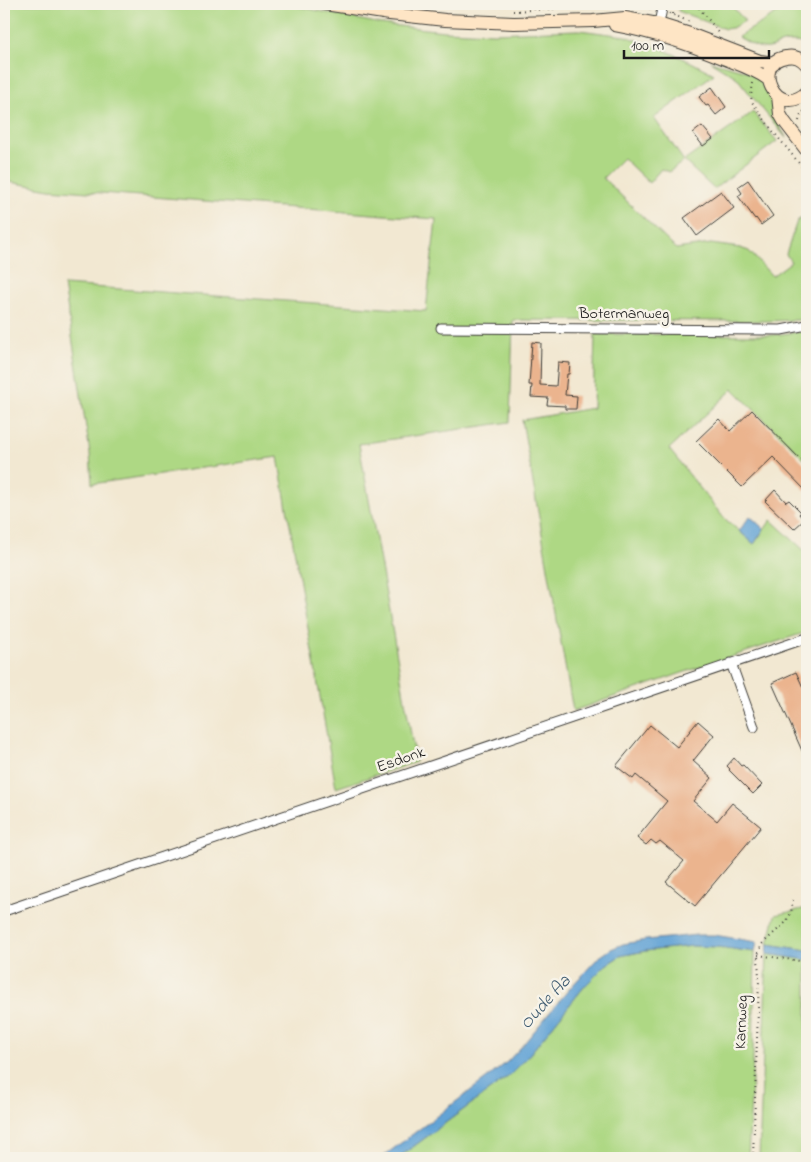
<svg xmlns="http://www.w3.org/2000/svg" width="811" height="1162" font-family="'Indie Flower',sans-serif">
<style>
.green{fill:#aed884;stroke:#657a50}
.water{fill:#62a3d5;stroke:#3f6078}
.building{fill:#ebb48e}
.lines{fill:none;stroke-linecap:round;stroke-linejoin:round}
.street-casing{stroke:#3c3b37;stroke-width:11}
.secondary-casing{stroke:#3c3b37;stroke-width:14}
.path{stroke:#3c3b37;stroke-width:2;stroke-dasharray:1 4;stroke-linecap:butt}
.street{stroke:#fff;stroke-width:9}
.secondary{stroke:#fee5c5;stroke-width:12}
.labels{text-anchor:middle;dominant-baseline:central;stroke-width:5;stroke-linejoin:round;paint-order:stroke}
.street-label{font-size:16px;fill:#1c1c1c;stroke:#f7f3e8}
.water-label{font-size:18px;font-style:italic;fill:#3c596f;stroke:#f7f3e8}
</style>
<rect width="100%" height="100%" fill="#f7f3e8"/>
<filter id="ink" filterUnits="userSpaceOnUse"><feTurbulence type="fractalNoise" baseFrequency=".02" numOctaves="2"/><feDisplacementMap in="SourceGraphic" scale="10" xChannelSelector="R" yChannelSelector="G"/><feConvolveMatrix kernelMatrix="1 2 1 2 8 2 1 2 1" color-interpolation-filters="sRGB"/></filter>
<filter id="wash" filterUnits="userSpaceOnUse"><feTurbulence type="fractalNoise" baseFrequency=".0096" numOctaves="4" result="noise"/><feDisplacementMap in="SourceGraphic" scale="20" xChannelSelector="R" yChannelSelector="G"/><feGaussianBlur stdDeviation="1.12" result="paint"/><feColorMatrix in="noise" values="0 0 0 0 0 0 0 0 0 0 0 0 0 0 0 0 0 1.4 0 .05"/><feComposite in="paint" operator="in"/></filter>
<g filter="url(#wash)">
<rect width="100%" height="100%" fill="#f2e8d2"/>
<!-- green -->
<path class="green" d="M4 4H286L381 24 444 31 494 33 579 30 625 36 658 47 691 62 714 74 654 118 684 161 753 112 777 141 714 189 684 161 669 172 661 169 649 183 623 158 603 178 676 249 711 244 740 248 749 251 772 276 791 262 786 254 797 221 807 214V319L800 320 766 321 513 320 510 422 359 444 416 762 336 788 278 457 92 484 90 453 64 285 426 311 436 219 50 189 4 181Z
M680 4H730L745 21 732 28 725 29 678 11Z
M792 4H807V46C800 41 788 41 780 44 774 46 770 49 764 48 756 48 746 41 738 37Z
M710 61 743 70 756 75 764 84 767 92 774 100 780 127 787 139 736 77Z
M807 331V462L733 389 669 449 723 517 754 544 771 520 807 553V632L682 673 573 711 522 420 593 408 595 334 773 335Z
M807 908V950L768 944 775 915Z
M693 946 717 947 755 952 753 1061 748 1158H398L509 1076 525 1060 584 987 606 965 620 956 645 951Z
M767 954 807 960V1158H759Z"/>
<!-- water -->
<path class="water" d="M750 516 764 529 754 544 739 531Z
M697 935H714L757 942 755 952 717 947 693 946 645 951 620 956 606 965 584 987 525 1060 509 1076 398 1158H381L486 1079 507 1062 521 1047 570 988 598 958 611 949 623 944 646 940Z
M768 944 807 950V960L767 954Z"/>
<g id="blocks">
<!-- building -->
<path class="building" d="M712 87 726 107 716 115 708 105 706 106 699 97Z
M702 126 713 139 703 146 693 133Z
M748 180 773 216 761 225 756 218 755 219 738 196 742 193 738 187Z
M721 191 734 208 697 236 684 218Z
M532 342 541 343 540 385 556 386 558 362 570 363 569 374H567L565 395 577 396 576 409H565V406L547 405 548 398 531 397 532 385H529Z
M752 410 807 466V492L773 457 742 487 696 441 719 419 730 431Z
M775 490 786 502 789 500 801 512 799 514 804 520 794 529 765 501Z
M796 672 807 696V762L772 683Z
M698 721 714 735 693 761 712 778 693 801 717 821 732 803 761 827 695 906 666 882 684 861 660 841 656 844 651 840 646 845 637 838 667 801 636 775 633 779 616 766 650 725 677 747Z
M734 758 741 766 743 765 762 785 753 794 729 770 730 769 727 766Z"/>
</g>
</g>
<g filter="url(#ink)">
<use href="#blocks" fill-opacity="0" stroke="#3c3b37" stroke-width="1"/>
<g class="lines">
<defs>
<path id="street" d="M658 28 663 4
M441 328 781 330 807 325
M731 663 754 727
M4 911 807 638"/>
<path id="secondary" d="M325 4 390 14 445 20 514 23 593 21 625 18 658 24 690 34 760 61 774 63
M615 25C653 32 687 43 723 58 738 64 754 69 768 79
M807 65C801 58 795 55 786 57 750 62 776 121 807 92
M778 96 780 114 784 121 807 151"/>
</defs>
<!-- street casing -->
<use href="#street" class="street-casing"/>
<!-- secondary casing -->
<use href="#secondary" class="secondary-casing"/>
<!-- path -->
<path class="path" d="M630 4 653 9
M696 4 720 34
M513 11 565 8 616 4
M669 13 690 22
M673 14 674 4
M753 83 751 96 752 102 772 130 807 173
M799 121C800 116 802 112 807 109
M758 955 807 962
M753 1158 759 980 758 955 762 944 785 923 791 913 793 900"/>
<!-- street -->
<use href="#street" class="street"/>
<!-- secondary -->
<use href="#secondary" class="secondary"/>
</g>
</g>
<g class="labels">
<!-- street labels -->
<g class="street-label">
<text x="624" y="314">Botermanweg</text>
<text transform="translate(401 760) rotate(-19)">Esdonk</text>
<text transform="translate(742 1022) rotate(-88)">Karnweg</text>
</g>
<!-- water labels -->
<g class="water-label">
<text transform="translate(546 1003) rotate(-48)">Oude Aa</text>
</g>
</g>
<!-- margin -->
<rect width="811" height="1162" fill="none" stroke="#f7f3e8" stroke-width="20"/>
<!-- scale -->
<path d="M624 50v8h145v-8" fill="none" stroke="#1c1c1c" stroke-width="2.5"/>
<text x="631" y="50" font-size="15" fill="#1c1c1c" stroke="#f7f3e8" stroke-width="4" paint-order="stroke">100 m</text>
</svg>
